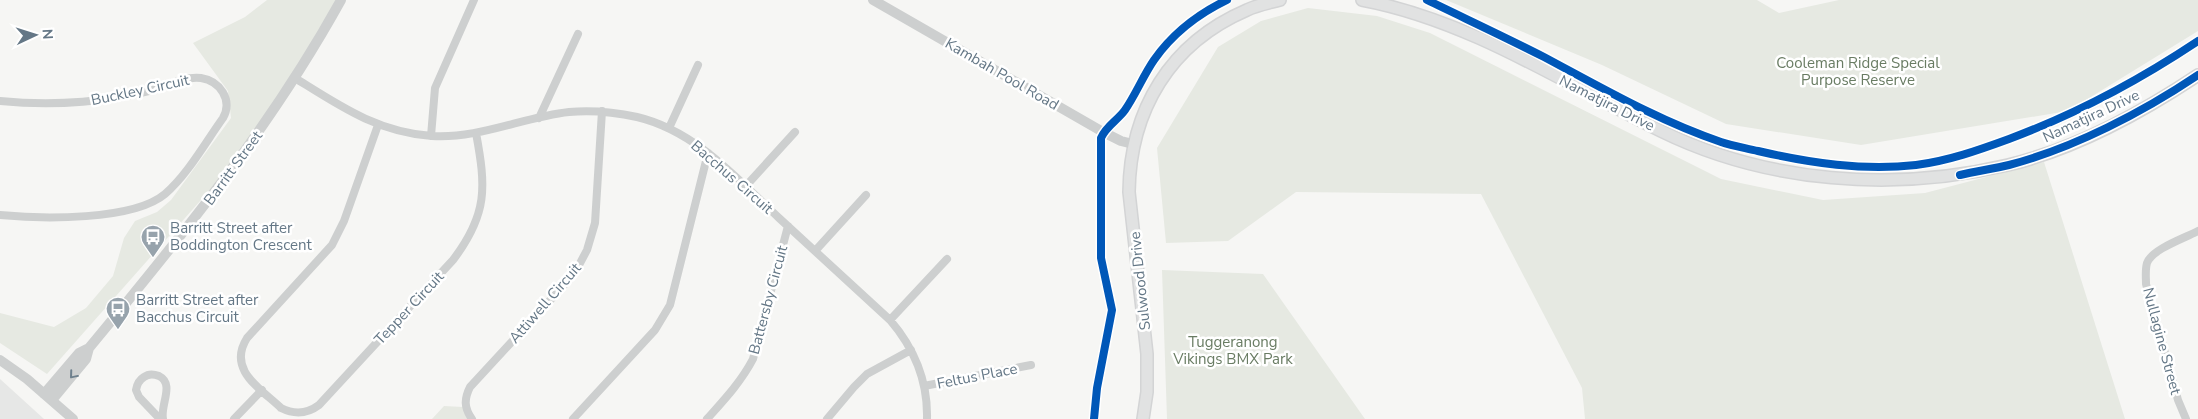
<svg xmlns="http://www.w3.org/2000/svg" width="2198" height="419" font-family="'Nunito Sans',sans-serif">
<style>
.built{fill:#e6e7e6}
.green{fill:#e6e9e2}
.lines{fill:none;stroke-linecap:round;stroke-linejoin:round}
.secondary-casing{stroke:#d3d4d5;stroke-width:14}
.minor{stroke:#cdcfcf;stroke-width:8}
.tertiary{stroke:#cdcfcf;stroke-width:10}
.secondary{stroke:#e1e2e2;stroke-width:11}
.cycleway-casing{stroke:#fff;stroke-width:11}
.cycleway{stroke:#0057b8;stroke-width:8}
.oneway{stroke:#6e808d}
.labels{text-anchor:middle;dominant-baseline:central;stroke-width:5;stroke-linejoin:round;paint-order:stroke}
.park-label{font-size:15px;fill:#697c63;stroke:#fff}
.street-label{font-size:15px;fill:#647786;stroke:#fff}
.poi-label{font-size:15px;fill:#647786;stroke:#fff;text-anchor:start}
</style>
<rect width="100%" height="100%" fill="#f6f6f4"/>
<!-- built -->
<path class="built" d="M0 379 44 419H0Z"/>
<!-- green -->
<path class="green" d="M267 0H337L292 78 239 157 47 374 0 343V313L54 327 86 308 113 276 124 238 135 221 157 212 171 200 231 118 228 91 193 43 245 17Z
M1446 0H1757L1779 13 1839 0H2198V31L2068 111 1861 145 1726 124 1602 65Z
M1308 8 1377 16 1430 33 1721 179 1823 200 1925 193 2044 162 2125 419H1585L1582 388 1481 194 1296 192 1228 241 1166 243 1157 148 1218 47 1261 21Z
M1162 270 1263 274 1365 419H1167Z
M444 406 463 407 469 419H432Z"/>
<g class="lines">
<defs>
<path id="secondary" d="M1362 0C1469 20 1564 83 1661 131 1767 183 1894 192 2008 165 2075 149 2141 113 2198 75
M1143 419 1147 392V354L1129 192C1130 110 1170 43 1247 10 1257 5 1269 3 1280 0"/>
</defs>
<!-- secondary casing -->
<use href="#secondary" class="secondary-casing"/>
<!-- minor -->
<path class="minor" d="M295 78C340 106 377 132 432 136 479 139 523 117 569 112 592 110 614 112 637 117 696 131 737 179 779 218 816 252 853 286 890 320 914 348 928 382 927 419
M0 101C40 105 79 104 119 97 132 95 145 92 157 89 170 84 187 76 201 78 220 81 233 100 223 118 205 143 188 174 165 194 133 221 41 219 0 215
M539 118 578 34
M378 125 344 221 332 245 247 338C227 370 260 388 281 408 295 415 307 414 319 405L453 260C488 214 486 187 476 133
M669 128 698 65
M431 136 435 88 474 0
M745 187 795 132
M815 251 866 195
M890 320 947 259
M924 386 1031 365
M160 419 139 397 136 390C137 384 139 380 144 377 148 374 154 374 159 376 175 384 160 405 163 419
M234 419 262 390
M472 419C464 408 464 399 470 387L566 283 578 267 587 250 595 223 602 111
M573 419 655 330 670 305 708 153
M707 419C724 400 741 382 753 359L788 226
M827 419 854 387 867 374 911 350
M2186 419 2178 400 2146 284C2146 277 2145 270 2147 263 2152 249 2185 238 2198 231"/>
<!-- tertiary -->
<path class="tertiary" d="M873 0 1103 132 1121 141 1133 144
M0 360 27 379 73 419
M44 394 79 353 89 348C181 237 271 127 341 0
M52 400 86 359 89 348"/>
<!-- secondary -->
<use href="#secondary" class="secondary"/>
<defs>
<path id="cycleway" d="M1427 0C1466 19 1505 37 1544 57 1602 88 1659 121 1721 142 1733 146 1746 148 1758 151 1810 163 1863 171 1916 165 1948 161 1979 150 2009 139 2076 114 2138 81 2198 41
M1960 175C1976 171 1993 169 2009 165 2074 148 2143 112 2198 75
M1094 419 1097 388 1112 310 1101 258V138C1106 126 1118 120 1125 110 1136 94 1143 76 1154 60 1173 33 1198 14 1227 0"/>
</defs>
<!-- cycleway casing -->
<use href="#cycleway" class="cycleway-casing"/>
<!-- cycleway -->
<use href="#cycleway" class="cycleway"/>
</g>
<!-- one-way arrows -->
<defs><path id="oneway-chevron" d="M-2-3.5L2.5 0L-2 3.5" fill="none" stroke-width="1.6" stroke-linecap="round" stroke-linejoin="round" transform="scale(1.25)"/></defs>
<use class="oneway" href="#oneway-chevron" transform="translate(73 375) rotate(130)"/>
<!-- icons -->
<defs>
<symbol id="bus-pin" viewBox="-11 -11 22 30"><path d="M0 17L-7.5 6A9.5 9.5 0 1 1 7.5 6Z" fill="#97a3ac" stroke="#fff"/><path d="M-5-6H5V4H4V6H2V4H-2V6H-4V4H-5ZM-3.5-4V0h7V-4ZM-3.5 1.2v1.5H-2V1.2ZM2 1.2v1.5H3.5V1.2Z" fill="#fff"/></symbol>
</defs>
<g fill-rule="evenodd">
<use href="#bus-pin" x="139" y="223" width="28" height="38"/>
<use href="#bus-pin" x="104" y="295" width="28" height="38"/>
</g>
<g class="labels">
<!-- park labels -->
<g class="park-label">
<text x="1858" y="63">Cooleman Ridge Special<tspan x="1858" dy="17">Purpose Reserve</tspan></text>
<text x="1233" y="342">Tuggeranong<tspan x="1233" dy="17">Vikings BMX Park</tspan></text>
</g>
<!-- street labels -->
<g class="street-label">
<text transform="translate(1002 74) rotate(30)">Kambah Pool Road</text>
<text transform="translate(140 90) rotate(-12)">Buckley Circuit</text>
<text transform="translate(1607 103) rotate(27)">Namatjira Drive</text>
<text transform="translate(2091 116) rotate(-25)">Namatjira Drive</text>
<text transform="translate(233 168) rotate(-54)">Barritt Street</text>
<text transform="translate(732 177) rotate(41)">Bacchus Circuit</text>
<text transform="translate(1140 281) rotate(-96)">Sulwood Drive</text>
<text transform="translate(768 300) rotate(-75)">Battersby Circuit</text>
<text transform="translate(545 303) rotate(-49)">Attiwell Circuit</text>
<text transform="translate(409 308) rotate(-47)">Tepper Circuit</text>
<text transform="translate(2162 341) rotate(75)">Nullagine Street</text>
<text transform="translate(977 376) rotate(-11)">Feltus Place</text>
</g>
<!-- poi labels -->
<g class="poi-label">
<text x="170" y="228">Barritt Street after<tspan x="170" dy="17">Boddington Crescent</tspan></text>
<text x="136" y="300">Barritt Street after<tspan x="136" dy="17">Bacchus Circuit</tspan></text>
</g>
</g>
<!-- north arrow -->
<g transform="translate(35 35) rotate(86)" stroke="#ffffff" stroke-width="4" paint-order="stroke">
<path d="M0-4L9 19L0 12L-9 19Z" fill="#647786"/>
<text y="-8" font-size="14" font-weight="bold" text-anchor="middle" fill="#647786">N</text>
</g>
</svg>
